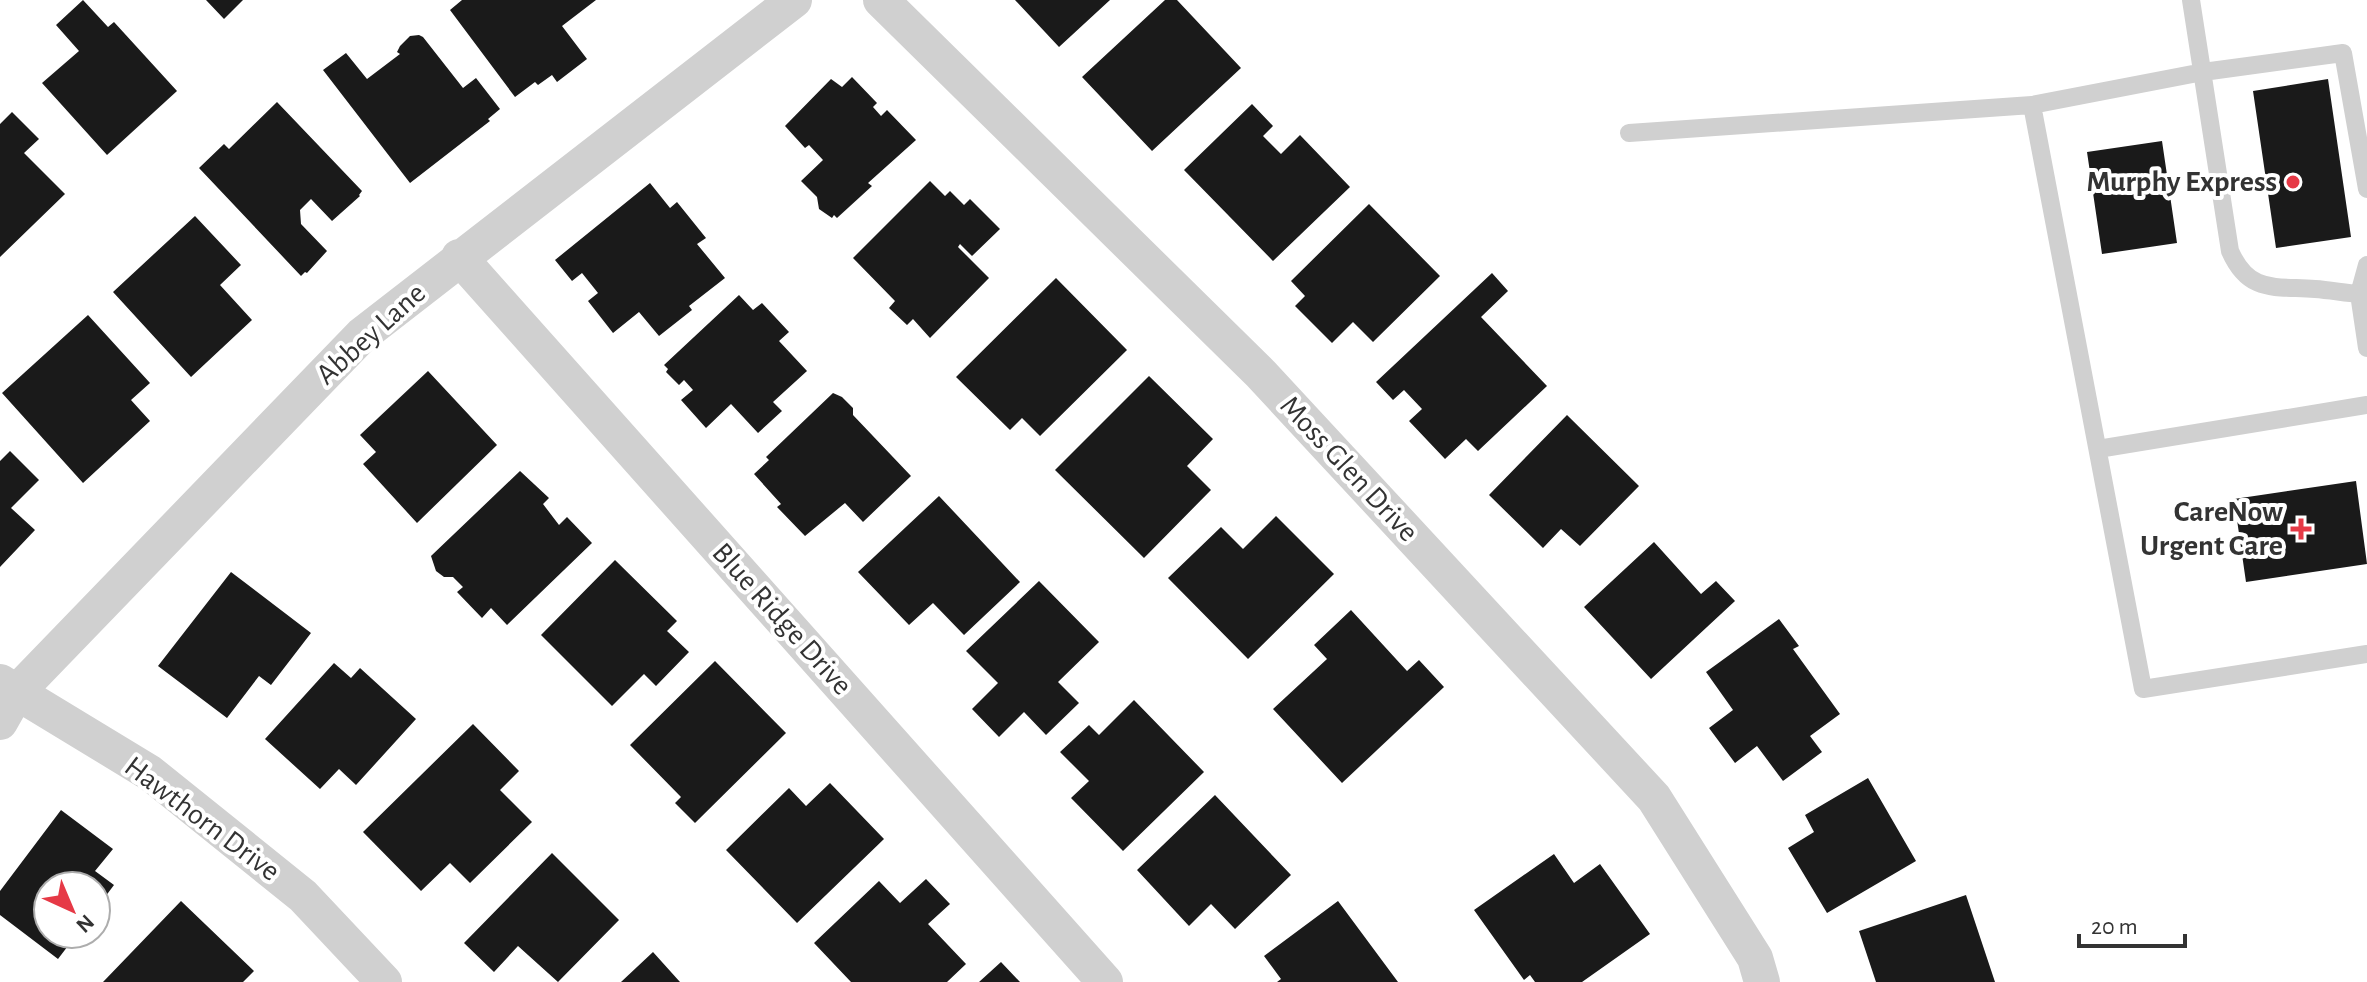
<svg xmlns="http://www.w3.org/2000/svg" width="2367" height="982" font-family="'Alegreya Sans',sans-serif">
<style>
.building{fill:#1a1a1a}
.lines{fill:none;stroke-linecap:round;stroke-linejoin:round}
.service{stroke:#d0d0d0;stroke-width:18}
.minor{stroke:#d0d0d0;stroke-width:36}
.poi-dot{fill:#e63946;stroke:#fff;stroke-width:3}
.labels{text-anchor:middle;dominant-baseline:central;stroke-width:8;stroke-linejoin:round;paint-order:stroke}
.poi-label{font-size:30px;font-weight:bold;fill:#333;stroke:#fff;text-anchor:end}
.street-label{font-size:30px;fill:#333;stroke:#fff}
</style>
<rect width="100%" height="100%" fill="#fff"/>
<!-- building -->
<path class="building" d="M83 0 108 27 114 22 177 91 107 155 42 83 79 51 56 25Z
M206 0H243L224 19Z
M462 0H596L562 26 587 59 557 82 552 75 538 85 535 82 515 97 450 10Z
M1015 0H1110L1059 47Z
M1165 0H1177L1241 68 1152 151 1082 77Z
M419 35 423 37 463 88 476 78 500 109 488 119 490 121 410 183 323 70 346 53 367 79 400 54 397 52 400 46 410 36Z
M852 77 877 103 873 107 881 116 887 110 916 140 868 183 872 186 837 218 834 215 832 218 819 209 817 197 801 181 823 160 809 145 805 148 785 126 831 79 842 87Z
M2328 79 2351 237 2276 248 2253 91Z
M277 102 362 191 359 195 360 196 332 221 311 199 300 210 301 224 327 251 307 273 305 272 301 276 199 168 224 144 229 149Z
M1252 104 1273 126 1263 136 1281 154 1300 135 1350 187 1273 261 1184 170Z
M12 112 39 139 24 153 65 194 0 257V124Z
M2162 141 2177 243 2102 254 2087 152Z
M930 181 945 196 950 191 964 205 970 199 1000 229 972 256 960 244 958 247 989 278 930 338 913 319 907 325 889 308 895 301 853 258Z
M650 183 670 208 677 202 706 238 697 244 725 278 689 306 692 310 659 336 639 312 613 333 588 301 598 293 582 273 572 281 555 260Z
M1369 204 1440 276 1373 342 1353 322 1332 343 1295 306 1305 296 1291 281Z
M195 216 241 265 220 285 252 320 191 377 113 292Z
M1492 273 1508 291 1481 317 1547 386 1478 451 1466 439 1445 459 1409 421 1422 409 1404 390 1393 400 1376 382Z
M1056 278 1127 350 1040 436 1022 418 1010 430 956 377Z
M739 295 753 310 762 303 789 332 779 341 807 371 773 402 782 411 758 433 731 404 706 428 681 400 693 390 684 380 679 385 666 372 668 369 664 365Z
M88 315 150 383 131 400 150 421 83 483 2 393Z
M428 371 497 445 417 523 363 464 376 452 360 435Z
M1149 376 1213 439 1187 466 1211 490 1144 558 1055 470Z
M833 393 842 397 853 408V415L911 476 863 522 845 503 805 536 777 507 781 504 754 474 769 460 766 457Z
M1567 415 1639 486 1580 546 1561 529 1543 548 1489 495Z
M10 451 39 480 11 508 35 530 0 567V461Z
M520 471 549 498 543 504 559 525 567 517 592 543 507 625 491 608 482 618 457 592 463 587 453 577H444L436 571 431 556Z
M2356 481 2367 564 2246 582 2234 499Z
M939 496 1020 582 964 635 933 603 909 625 858 572Z
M1276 516 1334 574 1248 659 1168 578 1221 527 1243 549Z
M1654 542 1701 594 1716 581 1735 601 1651 679 1584 607Z
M615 560 677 621 667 631 689 652 656 686 644 674 612 706 541 635Z
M231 572 311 633 271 685 259 676 227 718 158 666Z
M1039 581 1099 642 1058 682 1079 703 1046 735 1024 712 999 737 972 709 998 683 966 651Z
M1351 610 1407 671 1419 660 1444 687 1342 783 1273 709 1327 659 1314 645Z
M1779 619 1799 646 1793 649 1840 714 1810 736 1822 752 1783 781 1757 746 1735 763 1709 728 1733 710 1706 672Z
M715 661 786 733 695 823 675 803 681 797 630 745Z
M334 663 351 678 360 668 416 719 356 785 339 769 320 789 265 739Z
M1134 700 1204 772 1123 851 1071 798 1089 781 1060 752 1089 725 1099 735Z
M473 724 519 771 500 790 532 822 470 883 450 863 421 891 363 832Z
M1868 778 1916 861 1827 913 1788 848 1814 832 1805 815Z
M830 783 884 839 797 923 726 850 789 788 806 806Z
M1215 795 1291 875 1235 929 1211 904 1189 926 1137 870Z
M61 810 113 849 95 871 114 885 96 909V886H48V934H77L58 959 0 915V891Z
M552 853 619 920 558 982 518 946 494 972 464 943Z
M1554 854 1574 883 1600 864 1650 934 1582 982H1535L1530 975 1524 980 1474 910Z
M926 879 950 904 928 924 966 964 947 982H851L814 943 879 881 900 903Z
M1966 895 1995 982H1876L1859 931Z
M181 901 254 971 243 982H103Z
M1338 901 1398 982H1277L1281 979 1264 956Z
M653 952 680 982H621Z
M1001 962 1020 982H979Z"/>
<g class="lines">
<!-- service -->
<path class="service" d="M2191 0 2230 251C2249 294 2275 286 2315 289 2330 290 2345 293 2359 294
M1629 133 2032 105
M2367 189 2343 53 2203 72 2032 105 2143 689 2367 654
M2367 265 2359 294 2367 348
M2098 449 2367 405"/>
<!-- minor -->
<path class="minor" d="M881 0 1261 374 1654 798 1755 958 1762 982
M459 257 1105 982
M0 682 150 773 303 896 384 982
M0 722 17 692 362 335 794 0"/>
</g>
<!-- markers -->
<g class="poi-dot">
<circle cx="2293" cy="182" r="8"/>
<path d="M2297 517h8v8h8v8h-8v8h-8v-8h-8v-8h8z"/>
</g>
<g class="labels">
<!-- poi labels -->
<g class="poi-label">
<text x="2277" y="182">Murphy Express</text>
<text x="2283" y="512">CareNow<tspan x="2283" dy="34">Urgent Care</tspan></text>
</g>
<!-- street labels -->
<g class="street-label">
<text transform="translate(371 334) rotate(-42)">Abbey Lane</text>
<text transform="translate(1349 469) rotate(47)">Moss Glen Drive</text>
<text transform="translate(782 619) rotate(48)">Blue Ridge Drive</text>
<text transform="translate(202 819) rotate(37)">Hawthorn Drive</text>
</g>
</g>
<!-- north arrow -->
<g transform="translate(72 910) rotate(136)"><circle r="38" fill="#ffffff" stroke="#adadad" stroke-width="2"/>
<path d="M0-6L14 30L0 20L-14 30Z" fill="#e63946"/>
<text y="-12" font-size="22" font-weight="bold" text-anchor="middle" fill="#333333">N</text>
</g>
<!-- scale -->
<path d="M2079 934v12h106v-12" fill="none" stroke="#333333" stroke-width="4"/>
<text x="2091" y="934" font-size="24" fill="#333333" stroke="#ffffff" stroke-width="6" paint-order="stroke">20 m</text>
</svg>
